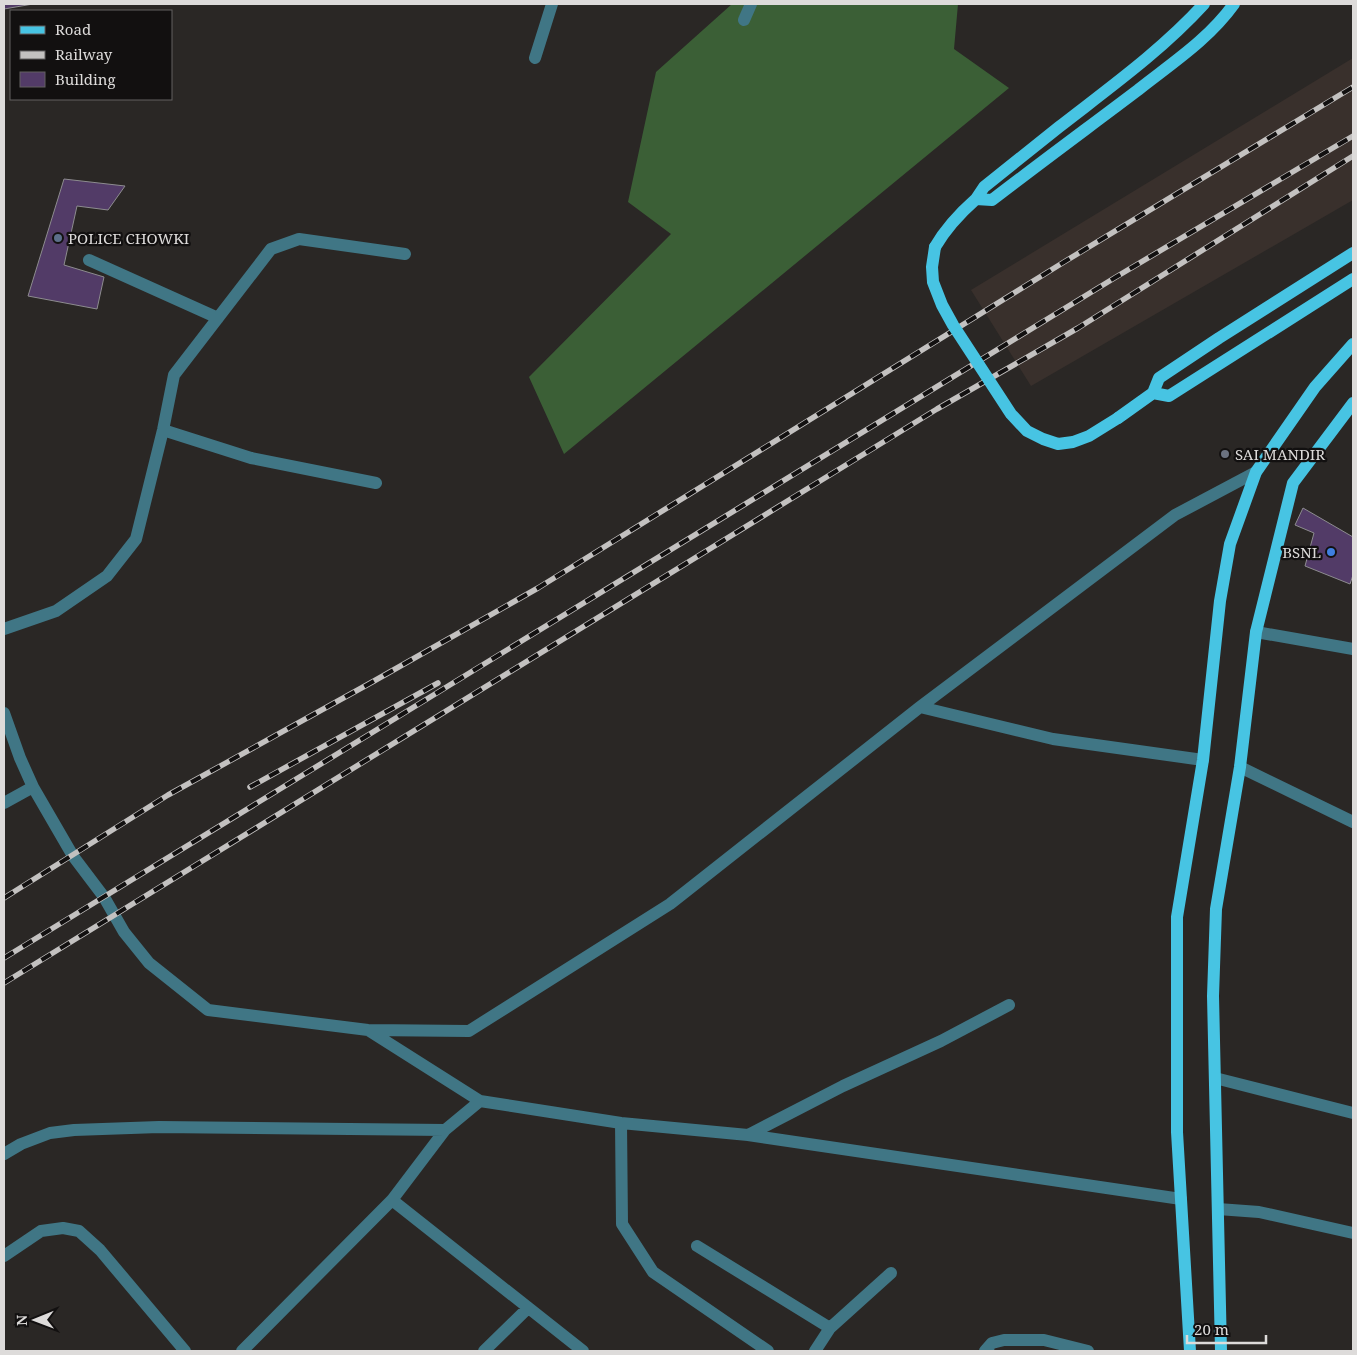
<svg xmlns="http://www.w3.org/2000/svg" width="1357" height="1355" font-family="'Noto Serif',serif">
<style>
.built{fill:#39302c}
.forest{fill:#3b5f36}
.building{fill:#523b67;stroke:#8d8c8f}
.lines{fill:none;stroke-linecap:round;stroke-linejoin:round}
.minor{stroke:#407685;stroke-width:12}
.major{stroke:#47c4e3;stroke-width:12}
.rail-casing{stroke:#c3c1c0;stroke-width:5.5}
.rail{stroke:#121010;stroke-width:4;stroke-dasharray:11;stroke-linecap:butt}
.major-bridge{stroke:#47c4e3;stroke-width:12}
.service-dot{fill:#5c6f8a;stroke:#121010;stroke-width:2}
.worship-dot{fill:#6b7280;stroke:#121010;stroke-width:2}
.shop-dot{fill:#3f7fe0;stroke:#121010;stroke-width:2}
.labels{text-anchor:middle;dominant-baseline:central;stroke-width:4.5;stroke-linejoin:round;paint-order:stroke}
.poi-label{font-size:15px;fill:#dddbda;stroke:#121010;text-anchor:start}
</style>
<rect width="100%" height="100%" fill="#2a2725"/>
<!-- built -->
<path class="built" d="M1353 58V200L1031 386 971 290Z"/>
<!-- forest -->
<path class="forest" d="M732 4H958L954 49 1009 88 564 454 529 377 671 234 628 202 656 72Z"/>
<!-- building -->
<path class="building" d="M4 4H33L4 9Z
M64 179 125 186 108 210 77 206 64 265 104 277 97 309 28 296Z
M1303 508 1353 537V575L1350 584 1305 566 1314 533 1295 525Z"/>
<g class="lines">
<!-- minor -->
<path class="minor" d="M744 20 751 4
M535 58 552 4
M89 260 218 318
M163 430 251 458 376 483
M4 629 56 611 107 576 136 539 163 430 174 375 271 249 299 239 405 254
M1256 632 1353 649
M920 707 1053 739 1203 760
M4 713 20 758 33 787 73 856 104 897 124 932 149 963 208 1010 368 1030 469 1031 670 904 920 707 1175 515 1256 472
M1240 767 1353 822
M4 803 33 787
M368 1030 480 1101
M1215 1078 1353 1113
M621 1123 622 1224 653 1272 768 1351
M748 1135 843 1086 941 1041 1009 1005
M4 1154 21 1144 50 1133 74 1130 159 1127 445 1130
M392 1200 583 1351
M1218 1209 1259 1212 1353 1233
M697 1246 830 1328
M4 1256 41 1231 63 1228 79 1231 100 1250 185 1351
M242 1351 392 1200 445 1130 480 1101 621 1123 748 1135 1181 1199
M484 1351 528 1308
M815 1351 830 1328 891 1273
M985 1351 992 1343 1004 1340H1044L1088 1351"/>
<!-- major -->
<path class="major" d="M1204 4C1161 51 1109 88 1059 127 1034 147 1009 167 984 187L976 199 992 200C1040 163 1089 127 1138 90 1172 63 1208 40 1234 4
M935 247C946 228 959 214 976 199
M1153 393 1169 396 1353 279
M1118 418 1153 393 1159 378 1219 338 1353 253
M1190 1351 1177 1132V917L1203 760 1220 601 1230 544 1256 472 1315 387 1353 344
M1221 1351 1213 996 1216 909 1240 767 1256 632 1293 483 1353 403"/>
<defs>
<path id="rail" d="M250 787 438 683
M4 898 168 795 374 681 538 588 1064 262 1353 87
M4 958 1116 277 1353 136
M4 983 937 409 1078 328 1353 156"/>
</defs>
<!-- rail casing -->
<use href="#rail" class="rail-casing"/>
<!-- rail -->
<use href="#rail" class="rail"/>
<!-- major-bridge -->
<path class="major-bridge" d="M935 247 932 267 933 282 942 305 953 325 1011 414 1027 431 1043 439 1058 444 1073 442 1089 436 1118 418"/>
</g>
<!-- markers -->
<circle class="service-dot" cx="58" cy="238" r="5"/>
<circle class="worship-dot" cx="1225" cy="454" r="5"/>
<circle class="shop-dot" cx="1331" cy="552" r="5"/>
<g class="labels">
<!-- poi labels -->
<g class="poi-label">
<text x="68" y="238">POLICE CHOWKI</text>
<text x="1235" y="454">SAI MANDIR</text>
<text x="1321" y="552" text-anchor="end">BSNL</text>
</g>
</g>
<!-- border -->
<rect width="1357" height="1355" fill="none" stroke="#dddbda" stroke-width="10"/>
<!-- legend -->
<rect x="10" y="10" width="162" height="90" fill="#121010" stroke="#636161"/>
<rect x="20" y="26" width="25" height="8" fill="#47c4e3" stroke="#636161"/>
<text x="55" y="35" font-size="15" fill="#dddbda">Road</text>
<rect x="20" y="51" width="25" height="8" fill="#c3c1c0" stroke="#636161"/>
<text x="55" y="60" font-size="15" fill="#dddbda">Railway</text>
<rect x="20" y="72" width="25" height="15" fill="#523b67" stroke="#636161"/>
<text x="55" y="85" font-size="15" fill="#dddbda">Building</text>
<!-- north arrow -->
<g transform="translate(35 1320) rotate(269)" stroke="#121010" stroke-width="4" paint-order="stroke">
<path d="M0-4L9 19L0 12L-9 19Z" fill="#dddbda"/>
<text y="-8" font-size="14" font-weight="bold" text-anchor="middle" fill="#dddbda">N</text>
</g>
<!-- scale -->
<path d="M1187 1335v8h79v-8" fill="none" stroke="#dddbda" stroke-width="2.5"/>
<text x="1194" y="1335" font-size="15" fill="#dddbda" stroke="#121010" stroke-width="4" paint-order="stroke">20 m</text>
</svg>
